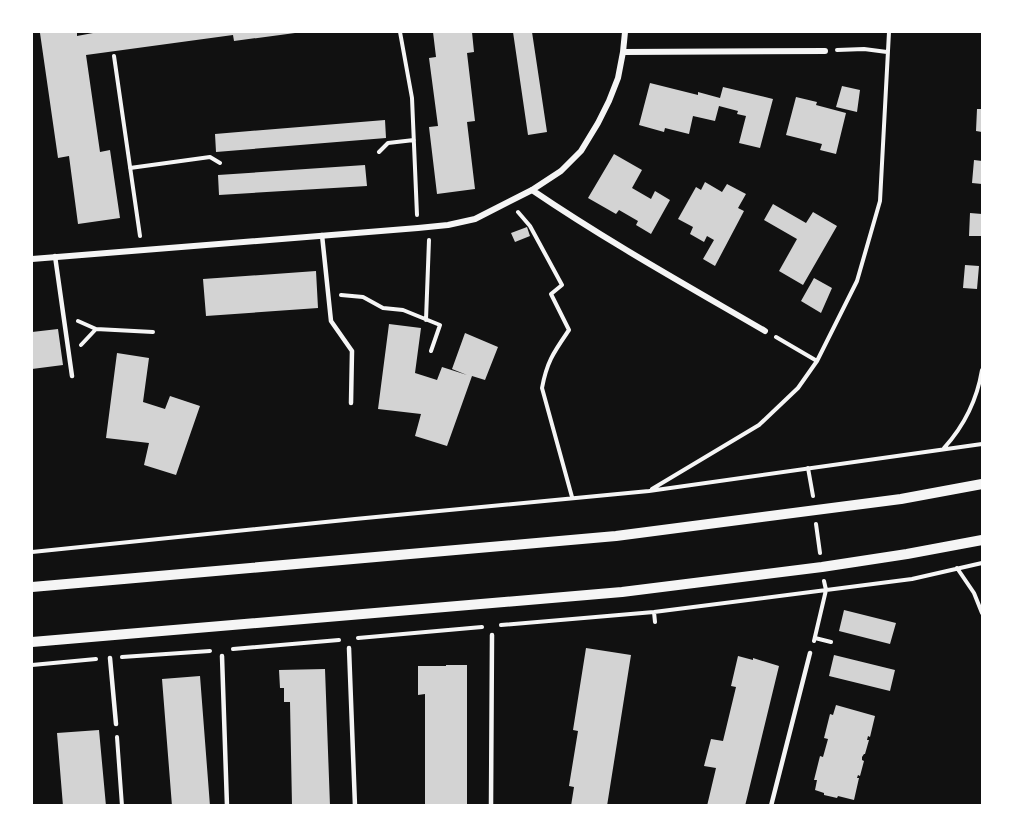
<svg xmlns="http://www.w3.org/2000/svg" width="1014" height="837" font-family="'Public Sans',sans-serif">
<style>
.building{fill:#d3d3d3}
.lines{fill:none;stroke-linecap:round;stroke-linejoin:round}
.path{stroke:#f5f5f5;stroke-width:4}
.service{stroke:#f5f5f5;stroke-width:4.5}
.minor{stroke:#f5f5f5;stroke-width:6}
.tertiary{stroke:#f5f5f5;stroke-width:10}
</style>
<rect width="100%" height="100%" fill="#111"/>
<!-- building -->
<path class="building" d="M49 32H77V36L93 33 92 32H295V33L234 41 233 35 86 55 100 152 110 150 120 218 78 224 69 156 58 158 40 33Z
M433 32H472L474 52 467 53 475 121 467 122 475 189 437 194 429 127 438 126 429 58 436 57Z
M513 32H532L547 132 528 135Z
M650 83 698 95V92L720 98 723 87 773 99 760 148 739 143 746 116 737 114 738 111 719 106 715 121 693 116 689 134 665 128 664 132 639 125Z
M842 86 860 90 857 112 836 107Z
M796 97 817 102 816 105 846 113 836 154 820 150 822 144 786 135Z
M977 109H982V132L976 131Z
M385 120 386 138 216 152 215 134Z
M614 154 642 170 632 188 651 199 655 191 670 200 651 234 636 225 638 221 619 210 616 214 588 198Z
M974 160 982 161V184L972 183Z
M365 165 367 186 219 195 218 175Z
M705 182 722 192 727 184 746 194 738 208 744 211 715 266 703 259 714 240 707 236 704 242 690 234 693 227 678 219 696 187 701 190Z
M773 204 806 223 813 212 837 226 803 285 779 271 797 239 764 220Z
M970 213 982 214V236H969Z
M527 227 530 236 515 242 511 233Z
M965 265 979 266 977 289 963 288Z
M316 271 318 308 206 316 203 279Z
M814 278 832 288 821 313 801 301Z
M389 324 421 328 415 373 437 380 442 367 467 375 452 369 465 333 498 347 485 380 472 376 447 446 415 436 421 414 378 409Z
M58 329 63 365 32 369V332Z
M117 353 149 358 143 402 165 409 170 396 200 406 176 475 144 465 149 443 106 438Z
M844 610 896 623 890 644 839 631Z
M586 648 631 655 607 806H571L574 787 569 786 578 731 573 730Z
M834 655 895 670 890 691 829 676Z
M738 656 753 660V658L779 666 745 806H707L716 768 704 766 711 739 723 741 736 687 731 686Z
M446 665H467V806H425V694L418 695V666H446Z
M325 669 330 806H292L290 702H284V688H280L279 670Z
M200 676 210 806H172L162 679Z
M836 705 875 716 870 737 868 736 867 740H869L865 754H864L862 757V760L864 761 860 776 858 775 857 778H859L854 800 838 796 837 798 824 795V793L815 790 817 780H814L820 756 823 757 828 739 824 738 830 714 833 715Z
M99 730 106 806H63L57 733Z"/>
<g class="lines">
<!-- path -->
<path class="path" d="M400 32 412 98 417 215
M837 50 864 49 887 52
M114 56 140 236
M379 152 388 143 414 140
M130 168 210 157 220 163
M518 212 530 226 562 285 551 294 569 330C554 352 547 361 542 388L572 497
M341 295 363 297 383 308 403 310 440 325 431 351
M426 320 429 240
M78 321 96 329 153 332
M776 337 817 361
M81 345 96 329
M944 448C964 426 977 400 982 370
M808 468 813 496
M652 489 759 425 798 388 817 361 857 281 880 201 889 32
M816 524 820 553
M32 552 355 519 649 491 982 444
M957 568 974 593 982 613
M654 612 655 622
M501 625 654 612 912 579 982 563
M358 638 482 627
M815 638 831 642
M814 641 826 590 824 581
M233 649 339 640
M122 657 210 651
M32 665 96 659
M117 737 122 806"/>
<!-- service -->
<path class="service" d="M322 235 331 321 352 351 351 403
M55 256 72 376
M349 648 355 806
M222 656 227 806
M110 658 116 724
M491 806 492 635
M771 806 810 653"/>
<!-- minor -->
<path class="minor" d="M623 52 825 51
M532 190C607 241 686 285 765 331
M32 259 418 228 448 225 475 219 532 190 561 171 581 151 598 123 609 101 618 78 623 52 625 32"/>
<!-- tertiary -->
<path class="tertiary" d="M32 587 616 536 901 499 982 484
M32 642 622 592 822 567 907 554 982 540"/>
</g>
<!-- border -->
<rect width="1014" height="837" fill="none" stroke="#ffffff" stroke-width="66"/>
</svg>
